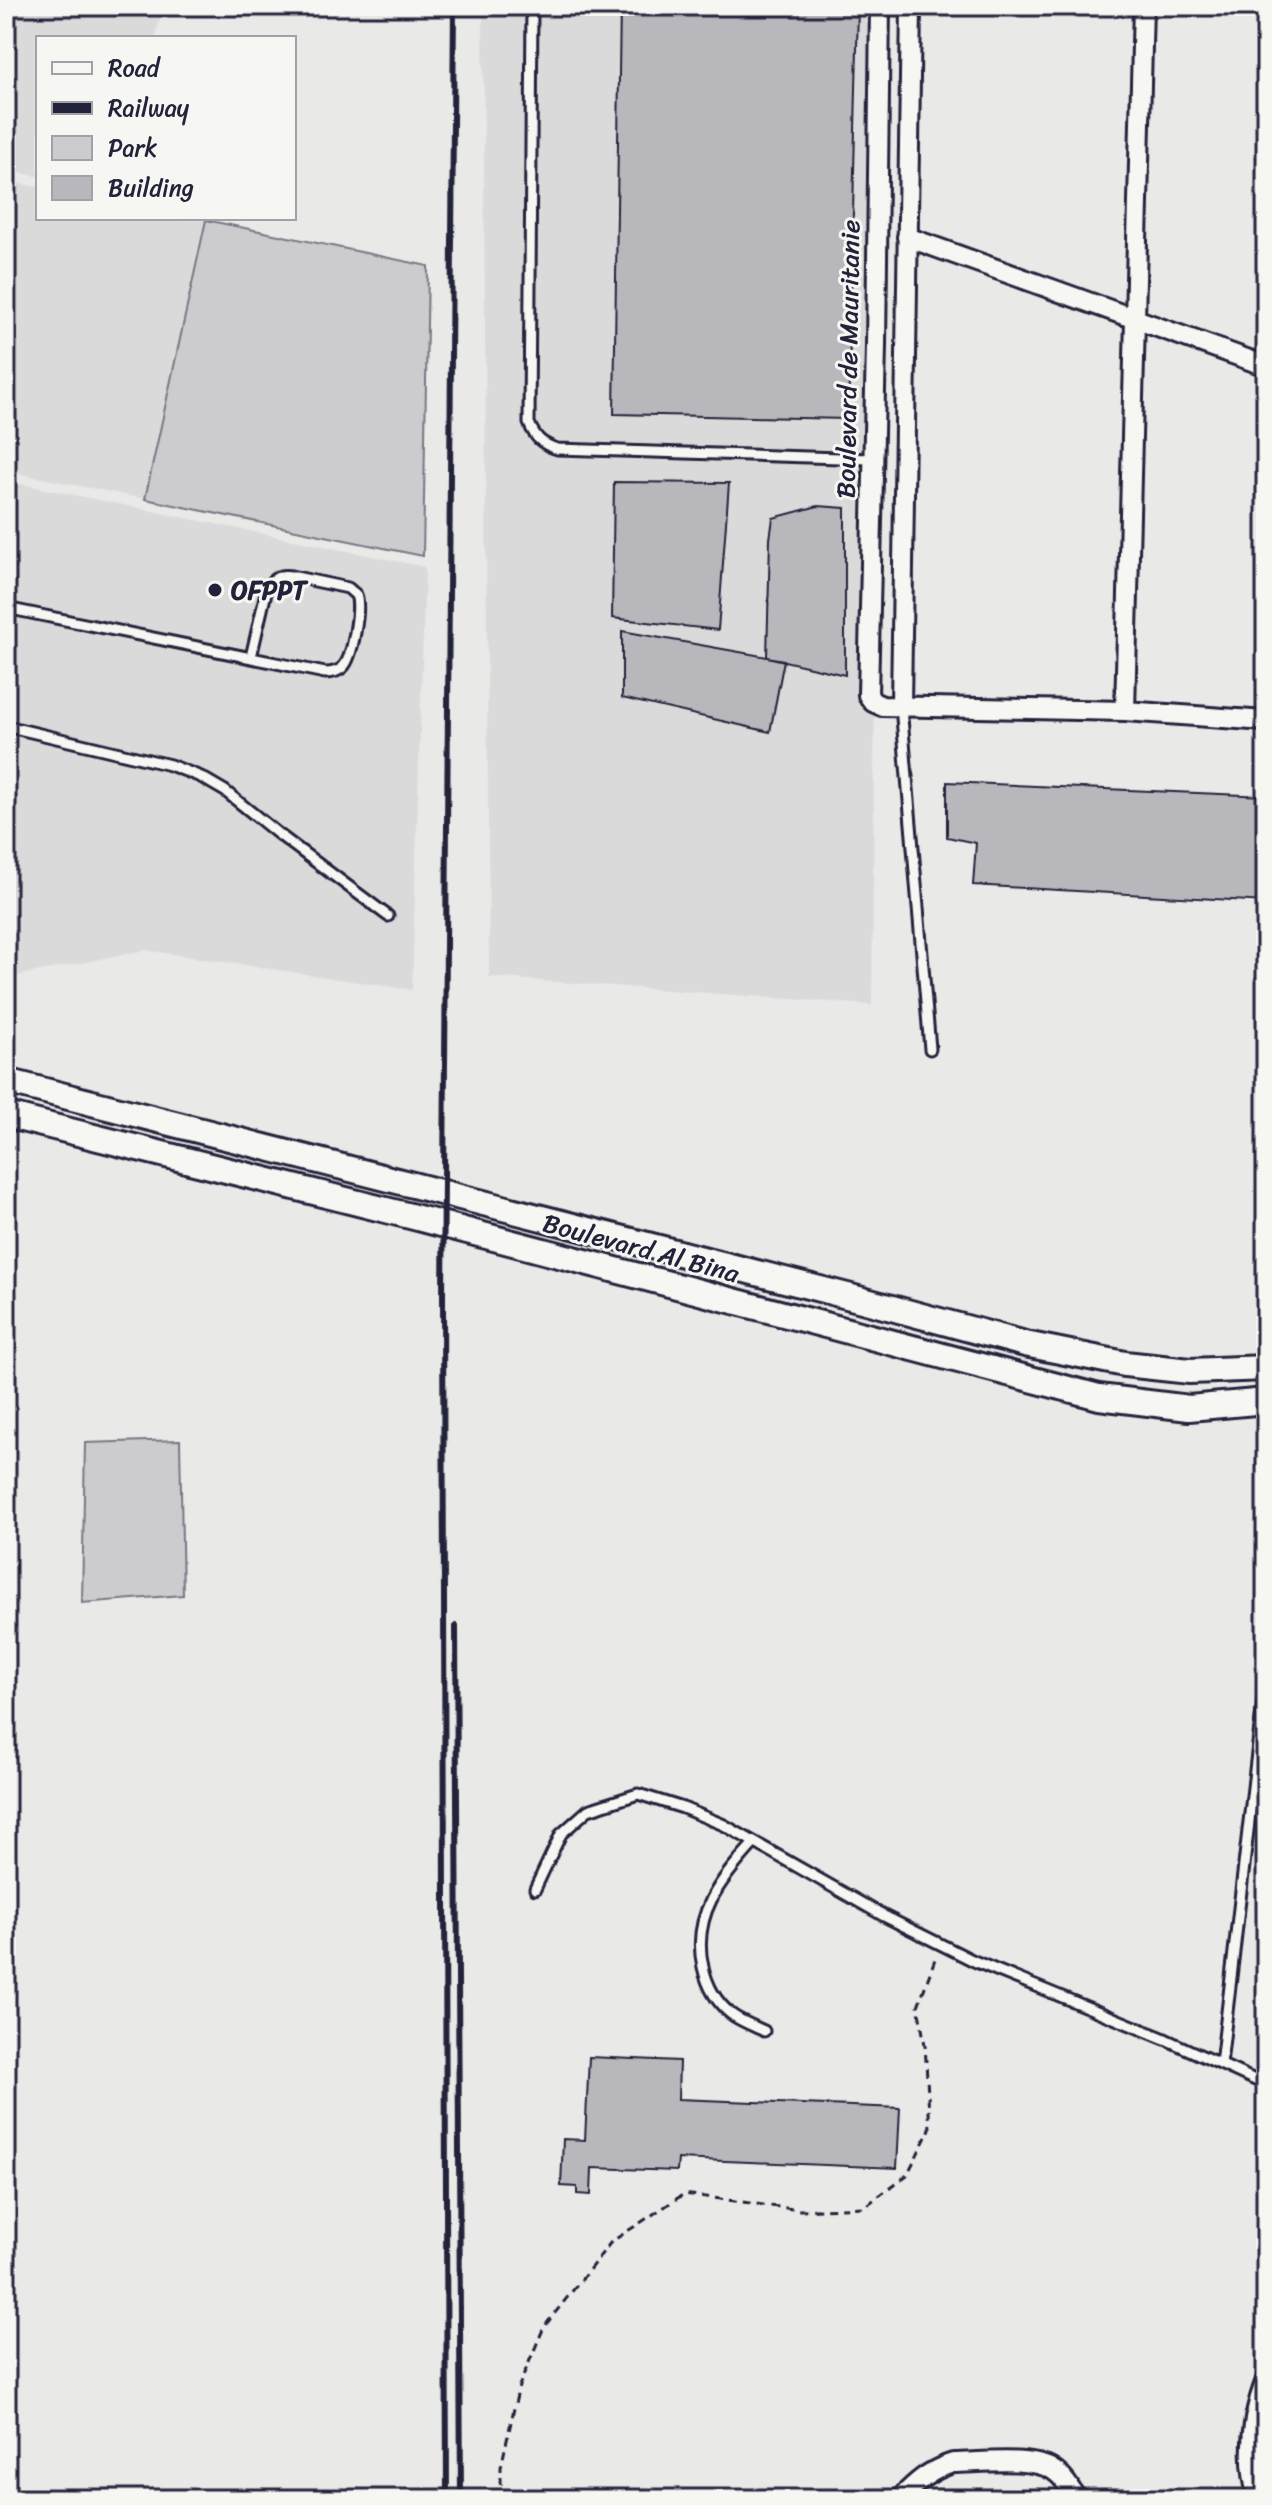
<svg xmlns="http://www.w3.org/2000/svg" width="1272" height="2505" font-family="Sriracha,sans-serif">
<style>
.built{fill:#dadada}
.green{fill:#ccccce;stroke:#777784;stroke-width:2}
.building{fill:#b8b8bc;stroke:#22223b;stroke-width:2}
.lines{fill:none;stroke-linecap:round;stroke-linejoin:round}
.lane-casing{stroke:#22223b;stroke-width:15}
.street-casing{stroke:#22223b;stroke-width:24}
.secondary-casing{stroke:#22223b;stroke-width:30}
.path{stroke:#22223b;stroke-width:3;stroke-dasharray:8 6;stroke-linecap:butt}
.lane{stroke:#f6f6f2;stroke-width:9}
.street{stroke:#f6f6f2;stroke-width:18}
.secondary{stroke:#f6f6f2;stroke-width:24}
.rail{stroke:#22223b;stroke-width:6}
.poi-dot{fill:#22223b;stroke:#f6f6f2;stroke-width:3}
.labels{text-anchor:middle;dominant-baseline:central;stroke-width:6;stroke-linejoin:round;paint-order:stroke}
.street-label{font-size:26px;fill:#22223b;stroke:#f6f6f2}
.poi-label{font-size:26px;font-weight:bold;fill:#22223b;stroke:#f6f6f2;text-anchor:start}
</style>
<rect width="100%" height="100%" fill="#e9e9e7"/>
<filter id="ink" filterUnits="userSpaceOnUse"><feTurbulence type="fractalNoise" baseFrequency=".0125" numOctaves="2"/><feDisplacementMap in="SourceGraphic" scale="16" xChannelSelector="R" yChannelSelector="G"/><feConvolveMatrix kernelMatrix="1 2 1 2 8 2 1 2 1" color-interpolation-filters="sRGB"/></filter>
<g filter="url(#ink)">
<!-- built -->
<path class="built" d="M6 6H163L155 38H38V176L6 170Z
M483 6H881L872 1005 489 977Z
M6 181 38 187V218L206 220 145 499 6 471Z
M6 481 425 567 412 990 145 950 6 978Z"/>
<!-- green -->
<path class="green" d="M206 220 428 266 423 556 145 499Z
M180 1440 183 1595 82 1603 85 1443Z"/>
<!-- building -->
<path class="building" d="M620 6H858L848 419 614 414Z
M614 482 729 483 718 630 612 618Z
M818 506 845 508V675L767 657 770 539 773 518Z
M622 631 784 660 770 732 622 698Z
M947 782 1266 796V902L973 885 976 843 947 837Z
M589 2057 679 2061 678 2099 900 2108 897 2168 678 2159 677 2171 592 2168 591 2195 577 2194V2187L561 2186 563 2139 585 2140Z"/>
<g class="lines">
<defs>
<path id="lane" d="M532 6 529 423C535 438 542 444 557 449L872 459
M6 608 325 673C332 673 338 672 343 667 353 657 361 607 356 595L348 588 291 576C280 574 273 578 267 588L251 657
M901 706 930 1049
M6 726 170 765 201 777 225 791 277 833 388 916
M754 1843C721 1879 691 1915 703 1967 707 1985 716 2002 731 2014 740 2021 754 2026 764 2031
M535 1889 561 1834 588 1810 638 1794 683 1808 724 1825 884 1916 974 1961 1165 2039 1266 2085
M1221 2064 1266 1675"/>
<path id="street" d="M880 6 876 346 868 695 873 702 882 706 1125 711 1266 721
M907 237 1266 366
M901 706 911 6
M1125 711 1143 6
M900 2499C916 2482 930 2470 953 2463 979 2463 1031 2456 1053 2470 1064 2477 1070 2488 1076 2499
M1258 2499C1247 2459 1251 2419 1266 2380"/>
<path id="secondary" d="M6 1081 851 1297 1025 1344 1125 1364 1190 1371 1266 1368
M6 1115 414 1217 1099 1397 1189 1408 1266 1401"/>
</defs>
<!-- lane casing -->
<use href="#lane" class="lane-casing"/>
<!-- street casing -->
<use href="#street" class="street-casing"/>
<!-- secondary casing -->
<use href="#secondary" class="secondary-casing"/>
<!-- path -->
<path class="path" d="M501 2499V2467L519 2386 544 2327 611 2242 684 2194 800 2210 864 2207 907 2175 930 2129 925 2045 918 2006 935 1959"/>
<!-- lane -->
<use href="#lane" class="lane"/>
<!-- street -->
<use href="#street" class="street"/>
<!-- secondary -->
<use href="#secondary" class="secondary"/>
<!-- rail -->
<path class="rail" d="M456 1626 461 2499
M447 2499 443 1297 454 6"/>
</g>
</g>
<!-- markers -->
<circle class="poi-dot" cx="215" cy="590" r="8"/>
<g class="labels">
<!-- street labels -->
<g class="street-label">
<text transform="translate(848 359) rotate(-89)">Boulevard de Mauritanie</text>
<text transform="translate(641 1248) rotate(15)">Boulevard Al Bina</text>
</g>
<!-- poi labels -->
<g class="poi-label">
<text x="231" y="590">OFPPT</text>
</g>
</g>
<!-- margin -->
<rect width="1272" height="2505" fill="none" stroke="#f6f6f2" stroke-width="32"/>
<rect x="16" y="16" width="1240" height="2473" fill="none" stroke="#22223b" stroke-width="3" filter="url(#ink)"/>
<!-- legend -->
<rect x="36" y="36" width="260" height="184" fill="#f6f6f2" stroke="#a1a1a9" stroke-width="2"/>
<rect x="52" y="62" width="40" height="12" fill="#f6f6f2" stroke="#a1a1a9" stroke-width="2"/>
<text x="108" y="76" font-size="24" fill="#22223b">Road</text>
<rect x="52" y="102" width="40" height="12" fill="#22223b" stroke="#a1a1a9" stroke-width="2"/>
<text x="108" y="116" font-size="24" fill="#22223b">Railway</text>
<rect x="52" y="136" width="40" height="24" fill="#ccccce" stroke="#a1a1a9" stroke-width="2"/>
<text x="108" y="156" font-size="24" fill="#22223b">Park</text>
<rect x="52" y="176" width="40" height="24" fill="#b8b8bc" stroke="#a1a1a9" stroke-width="2"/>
<text x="108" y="196" font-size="24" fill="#22223b">Building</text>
</svg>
